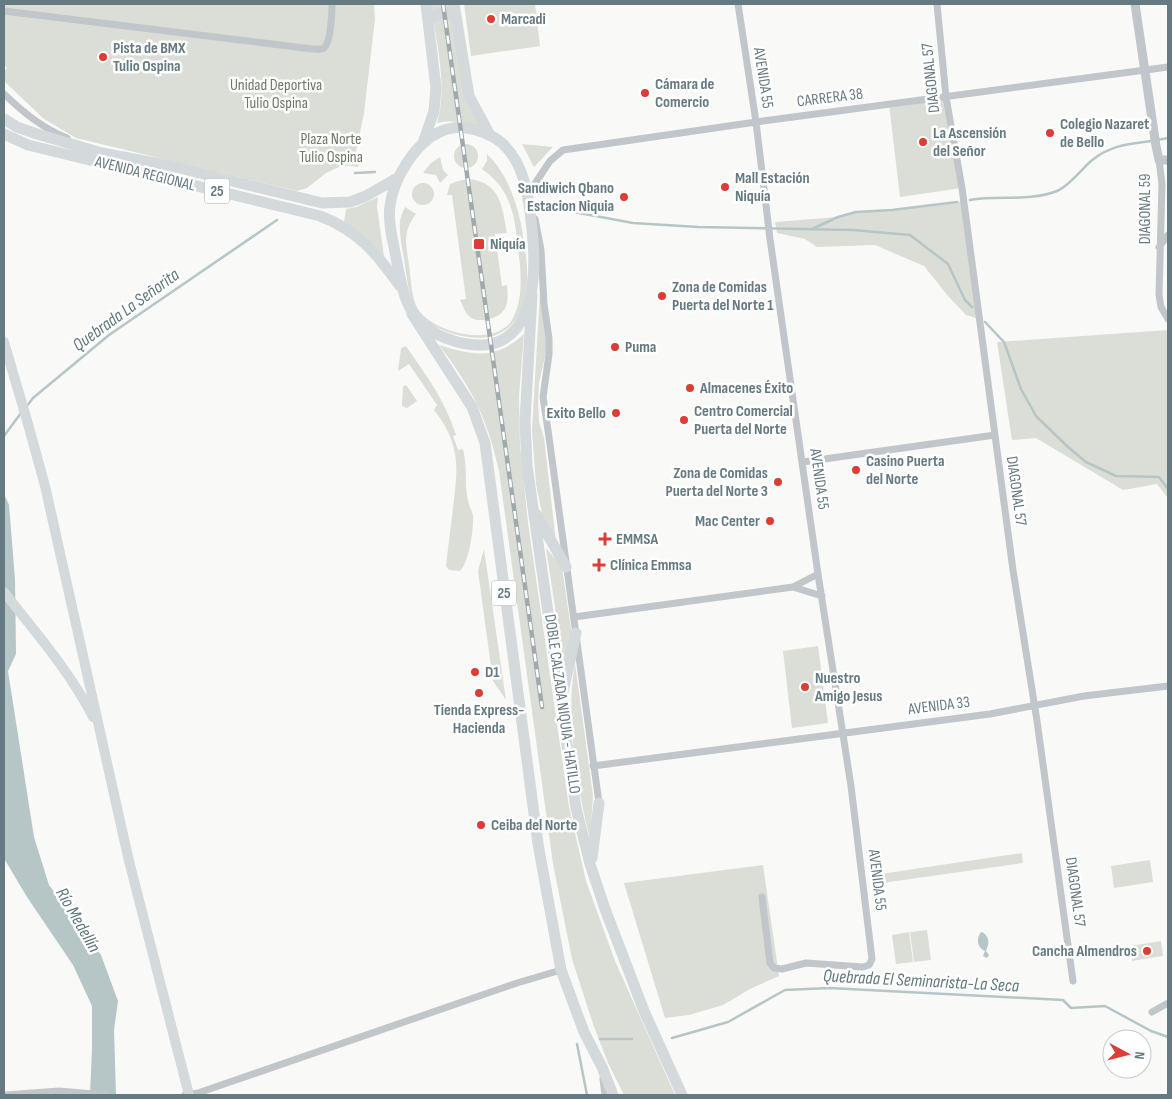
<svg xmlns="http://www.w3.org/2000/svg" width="1172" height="1099" font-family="'Sofia Sans Condensed',sans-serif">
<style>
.green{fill:#dbded7}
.water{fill:#b6c6c7}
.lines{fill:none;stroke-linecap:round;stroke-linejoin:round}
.stream{stroke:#b6c6c7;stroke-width:2.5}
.minor{stroke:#c0c6c9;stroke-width:7}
.tertiary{stroke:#c0c6c9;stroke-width:9}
.secondary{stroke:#d4d9dc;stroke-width:10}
.primary{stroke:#d4d9dc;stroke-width:11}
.trunk{stroke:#d4d9dc;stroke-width:11}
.rail-casing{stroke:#a0aaad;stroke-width:4.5}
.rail{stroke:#fff;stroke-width:2.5;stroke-dasharray:8;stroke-linecap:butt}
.poi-dot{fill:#dd3d34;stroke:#fff;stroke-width:2}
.labels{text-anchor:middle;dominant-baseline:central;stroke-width:5;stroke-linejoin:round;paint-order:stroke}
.shield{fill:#fff;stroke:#94a2a7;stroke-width:1}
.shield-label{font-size:15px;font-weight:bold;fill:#667a81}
.poi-label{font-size:16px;font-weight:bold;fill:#667a81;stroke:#fff;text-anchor:start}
.street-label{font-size:16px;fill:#667a81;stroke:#fff}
.park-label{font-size:16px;fill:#6c7964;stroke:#fff}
.water-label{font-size:18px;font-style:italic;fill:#60787b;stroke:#fff}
</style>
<rect width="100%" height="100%" fill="#f9f9f7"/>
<!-- green -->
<path class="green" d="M4 4H374L375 19 364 113 356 152 360 157 358 167 343 165 326 173 307 188 297 191 76 138 44 119 4 81V70L7 69 4 64Z
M431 4H451L455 29 484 128C468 122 454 120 437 123 448 85 436 42 431 4Z
M464 4H535L540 46 471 56Z
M946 97 962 188 900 197 889 104Z
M454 156a12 12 0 1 1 24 0a12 12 0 1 1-24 0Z
M522 144 553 147 534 167Z
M487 154C510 176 520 211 524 243 526 256 528 270 527 284 523 329 496 346 454 334 444 331 423 323 418 314 408 297 407 278 404 259 402 247 399 234 400 222 400 217 403 212 405 207L416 214C402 233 406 243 409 265 411 278 411 297 418 309 433 333 495 348 512 320 524 299 521 271 518 249 515 216 511 189 482 169L487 161Z
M440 157 443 170 448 175 440 183 436 175 423 173 431 163Z
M470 179C501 183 502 207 507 233L495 234 502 286 507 285C509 305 507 316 485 320 480 320 475 321 470 317 465 313 463 306 460 300L466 299 452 195H447L450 184 458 181Z
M412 194a11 11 0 1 1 22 0a11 11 0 1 1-22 0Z
M378 197 377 207 385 263 344 222 346 209 356 207Z
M964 201 979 319 966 315 948 296 924 266 875 245 817 247 805 239 777 233 775 222 838 217 856 212 892 210Z
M540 293 547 348 539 383 538 402 539 422 544 438 556 542 544 523 536 484 532 430Z
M1168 330V498L1157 484 1123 490 1036 438 1012 440 997 342Z
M524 334 519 396 520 445 528 523 569 807 586 881 615 961 675 1095H624L608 1063 593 1024 572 959 553 864 499 471C487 417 472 389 439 345 474 356 495 360 524 334Z
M406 346C427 377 444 398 456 435L453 436 458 450 463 449C467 465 465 480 467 496 468 503 471 509 473 515 474 527 469 563 460 571L449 570 446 566C448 547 451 527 453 508 458 468 461 444 434 410L437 405 409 364 398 371 401 348Z
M405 385 407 386 417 401 407 408 402 406 403 387Z
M546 548 562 567 572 636 564 666Z
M484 549 506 700 493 681 478 571Z
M818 646 828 723 792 728 783 651Z
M575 663 593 796 590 840C577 786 565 718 575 663Z
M1022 853 1023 863 875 884 874 875Z
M1150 860 1153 882 1114 888 1111 866Z
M763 865 779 976 750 989 723 1005 689 1015 665 1018 624 883Z
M927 930 931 960 914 962 910 932Z
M909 932 913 962 896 964 892 935Z
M1161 941 1163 956 1132 961 1130 946Z"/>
<!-- water -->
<path class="water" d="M4 494 9 505 15 579 16 654 8 671 34 837 49 885 101 955 118 1001 114 1030 116 1095H90L92 1049V1006L73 965 27 897 5 860 4 854Z
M981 932 984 933C990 939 989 944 986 951L989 955 987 958 983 956 985 951C977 947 976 939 981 932Z"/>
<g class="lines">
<!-- stream -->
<path class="stream" d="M1157 140 1168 138
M355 173 375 172
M970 200C999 195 1029 202 1057 191 1068 187 1082 169 1091 161 1110 145 1129 144 1152 141
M574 212 633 223 698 227 853 230 910 235 948 264 965 300 972 307
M812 229 838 217 856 212 892 210 957 202
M985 322 1004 342 1021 389 1036 416 1068 447 1086 462 1116 476 1159 477 1168 489
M26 407 33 398 109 335 277 220
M4 436 21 413
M672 1038 728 1022 785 990 829 988 1063 1000 1071 1008 1105 1006 1151 1031 1168 1037
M600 1039H632
M577 1044 587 1095"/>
<!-- minor -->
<path class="minor" d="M738 4 756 122 770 239 818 574 851 786 872 959 869 965 863 967 806 963 782 969 774 968 770 963 762 897
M937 4 946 97 962 188 1013 570 1037 721 1073 981
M4 11 312 49C315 49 321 50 324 48 331 42 332 13 332 4
M4 94C23 112 42 128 67 138
M1159 160 1162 184 1159 295 1161 307 1168 319
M528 194 550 161 563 150 763 121 1168 67
M535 219 541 250 544 304 549 338V354L543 397 548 430 599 803
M1159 247 1168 235
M803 462 995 435
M793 587 822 596
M574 617 793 587 818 574
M593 766 990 714 1084 696 1168 686
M1152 1012 1168 1003
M603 1079 605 1095
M6 1095 59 1091 105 1095
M185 1095 198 1093 517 983 561 970"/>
<!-- tertiary -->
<path class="tertiary" d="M1135 4 1156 146 1159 160H1168"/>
<!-- secondary -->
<path class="secondary" d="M4 342 28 424 45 486 129 861 189 1095
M4 592C36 633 69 670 93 717"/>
<!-- primary -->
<path class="primary" d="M454 4 469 96 490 135
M428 20C437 14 446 10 456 15
M423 143 434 111 436 88 426 4"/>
<!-- trunk -->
<path class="trunk" d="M4 119 17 127 37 134 102 153 171 166 322 203 350 202 366 196 399 177
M460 127C476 129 490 133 502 143 526 165 529 200 532 230 538 285 532 364 454 341 404 326 403 292 394 247 391 234 388 219 390 206 393 179 416 141 442 131 448 128 454 128 460 127Z
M4 134 28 145 320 216C359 231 376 253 400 286
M532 295 525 421 527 466 576 808 590 864 605 909 644 1011 682 1095
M412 314 472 407 485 443 538 844 561 970 584 1032 602 1067 613 1095
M536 514 566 567
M563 692 576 633
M592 858 599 803"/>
<defs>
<path id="rail" d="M443 4 542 707"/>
</defs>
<!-- rail casing -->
<use href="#rail" class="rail-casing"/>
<!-- rail -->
<use href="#rail" class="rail"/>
</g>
<!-- markers -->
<g class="poi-dot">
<circle cx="491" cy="19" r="5"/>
<circle cx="103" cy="57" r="5"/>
<circle cx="645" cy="93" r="5"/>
<circle cx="1050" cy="133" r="5"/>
<circle cx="923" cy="142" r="5"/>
<circle cx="725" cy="187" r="5"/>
<circle cx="624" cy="197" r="5"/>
<rect x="473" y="238" width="12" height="12" rx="2.5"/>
<circle cx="662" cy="296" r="5"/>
<circle cx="615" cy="347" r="5"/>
<circle cx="690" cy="388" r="5"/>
<circle cx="616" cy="413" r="5"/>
<circle cx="684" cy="420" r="5"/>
<circle cx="856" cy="470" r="5"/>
<circle cx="778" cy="482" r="5"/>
<circle cx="770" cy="521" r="5"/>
<path d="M602.5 531.5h5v5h5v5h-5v5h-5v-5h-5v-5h5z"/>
<path d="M596.5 557.5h5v5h5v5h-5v5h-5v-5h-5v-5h5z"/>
<circle cx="475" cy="672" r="5"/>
<circle cx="805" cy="687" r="5"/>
<circle cx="479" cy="693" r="5"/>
<circle cx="481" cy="825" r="5"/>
<circle cx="1147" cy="951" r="5"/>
</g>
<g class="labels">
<!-- shield labels -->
<g class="shield">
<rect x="204.5" y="178.5" width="25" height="25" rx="4"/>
<rect x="491.5" y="580.5" width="25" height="25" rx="4"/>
</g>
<g class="shield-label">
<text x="217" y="191">25</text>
<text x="504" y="593">25</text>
</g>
<!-- poi labels -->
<g class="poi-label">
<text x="501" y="19">Marcadi</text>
<text x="113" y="48">Pista de BMX<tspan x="113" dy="18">Tulio Ospina</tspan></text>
<text x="655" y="84">Cámara de<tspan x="655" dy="18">Comercio</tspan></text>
<text x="1060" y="124">Colegio Nazaret<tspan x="1060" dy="18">de Bello</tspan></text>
<text x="933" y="133">La Ascensión<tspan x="933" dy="18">del Señor</tspan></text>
<text x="735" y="178">Mall Estación<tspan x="735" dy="18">Niquía</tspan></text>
<text x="614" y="188" text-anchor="end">Sandiwich Qbano<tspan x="614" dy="18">Estacion Niquia</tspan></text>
<text x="490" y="244">Niquía</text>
<text x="672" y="287">Zona de Comidas<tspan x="672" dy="18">Puerta del Norte 1</tspan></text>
<text x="625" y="347">Puma</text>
<text x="700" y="388">Almacenes Éxito</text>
<text x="694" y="411">Centro Comercial<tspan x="694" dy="18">Puerta del Norte</tspan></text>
<text x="606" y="413" text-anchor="end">Exito Bello</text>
<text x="866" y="461">Casino Puerta<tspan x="866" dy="18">del Norte</tspan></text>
<text x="768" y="473" text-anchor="end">Zona de Comidas<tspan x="768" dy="18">Puerta del Norte 3</tspan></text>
<text x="760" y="521" text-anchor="end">Mac Center</text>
<text x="616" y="539">EMMSA</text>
<text x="610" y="565">Clínica Emmsa</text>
<text x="485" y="672">D1</text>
<text x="815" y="678">Nuestro<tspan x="815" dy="18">Amigo Jesus</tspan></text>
<text x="479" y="710" text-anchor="middle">Tienda Express-<tspan x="479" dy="18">Hacienda</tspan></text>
<text x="491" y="825">Ceiba del Norte</text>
<text x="1137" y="951" text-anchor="end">Cancha Almendros</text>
</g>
<!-- street labels -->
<g class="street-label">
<text transform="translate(763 78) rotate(81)">AVENIDA 55</text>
<text transform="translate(931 78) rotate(-96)">DIAGONAL 57</text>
<text transform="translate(830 98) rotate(-7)">CARRERA 38</text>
<text transform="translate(145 174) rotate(14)">AVENIDA REGIONAL</text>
<text transform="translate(1145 209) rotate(-90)">DIAGONAL 59</text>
<text transform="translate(819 479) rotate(82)">AVENIDA 55</text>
<text transform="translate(1016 491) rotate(82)">DIAGONAL 57</text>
<text transform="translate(562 704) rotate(82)">DOBLE CALZADA NIQUIA - HATILLO</text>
<text transform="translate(939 706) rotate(-7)">AVENIDA 33</text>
<text transform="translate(877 880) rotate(83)">AVENIDA 55</text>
<text transform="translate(1075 892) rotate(82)">DIAGONAL 57</text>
</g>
<!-- park labels -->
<g class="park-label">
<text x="276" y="85">Unidad Deportiva<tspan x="276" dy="18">Tulio Ospina</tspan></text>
<text x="331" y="139">Plaza Norte<tspan x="331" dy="18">Tulio Ospina</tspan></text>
</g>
<!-- water labels -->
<g class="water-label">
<text transform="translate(126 310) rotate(-36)">Quebrada La Señorita</text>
<text transform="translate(78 920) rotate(60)">Río Medellín</text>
<text transform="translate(921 981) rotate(3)">Quebrada El Seminarista-La Seca</text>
</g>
</g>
<!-- border -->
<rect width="1172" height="1099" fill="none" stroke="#667a81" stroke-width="10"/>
<!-- north arrow -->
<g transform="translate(1127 1054) rotate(97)"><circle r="24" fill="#ffffff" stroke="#c2cacd"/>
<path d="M0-4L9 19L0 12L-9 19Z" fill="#dd3d34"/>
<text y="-8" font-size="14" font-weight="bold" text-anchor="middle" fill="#667a81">N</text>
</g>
</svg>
